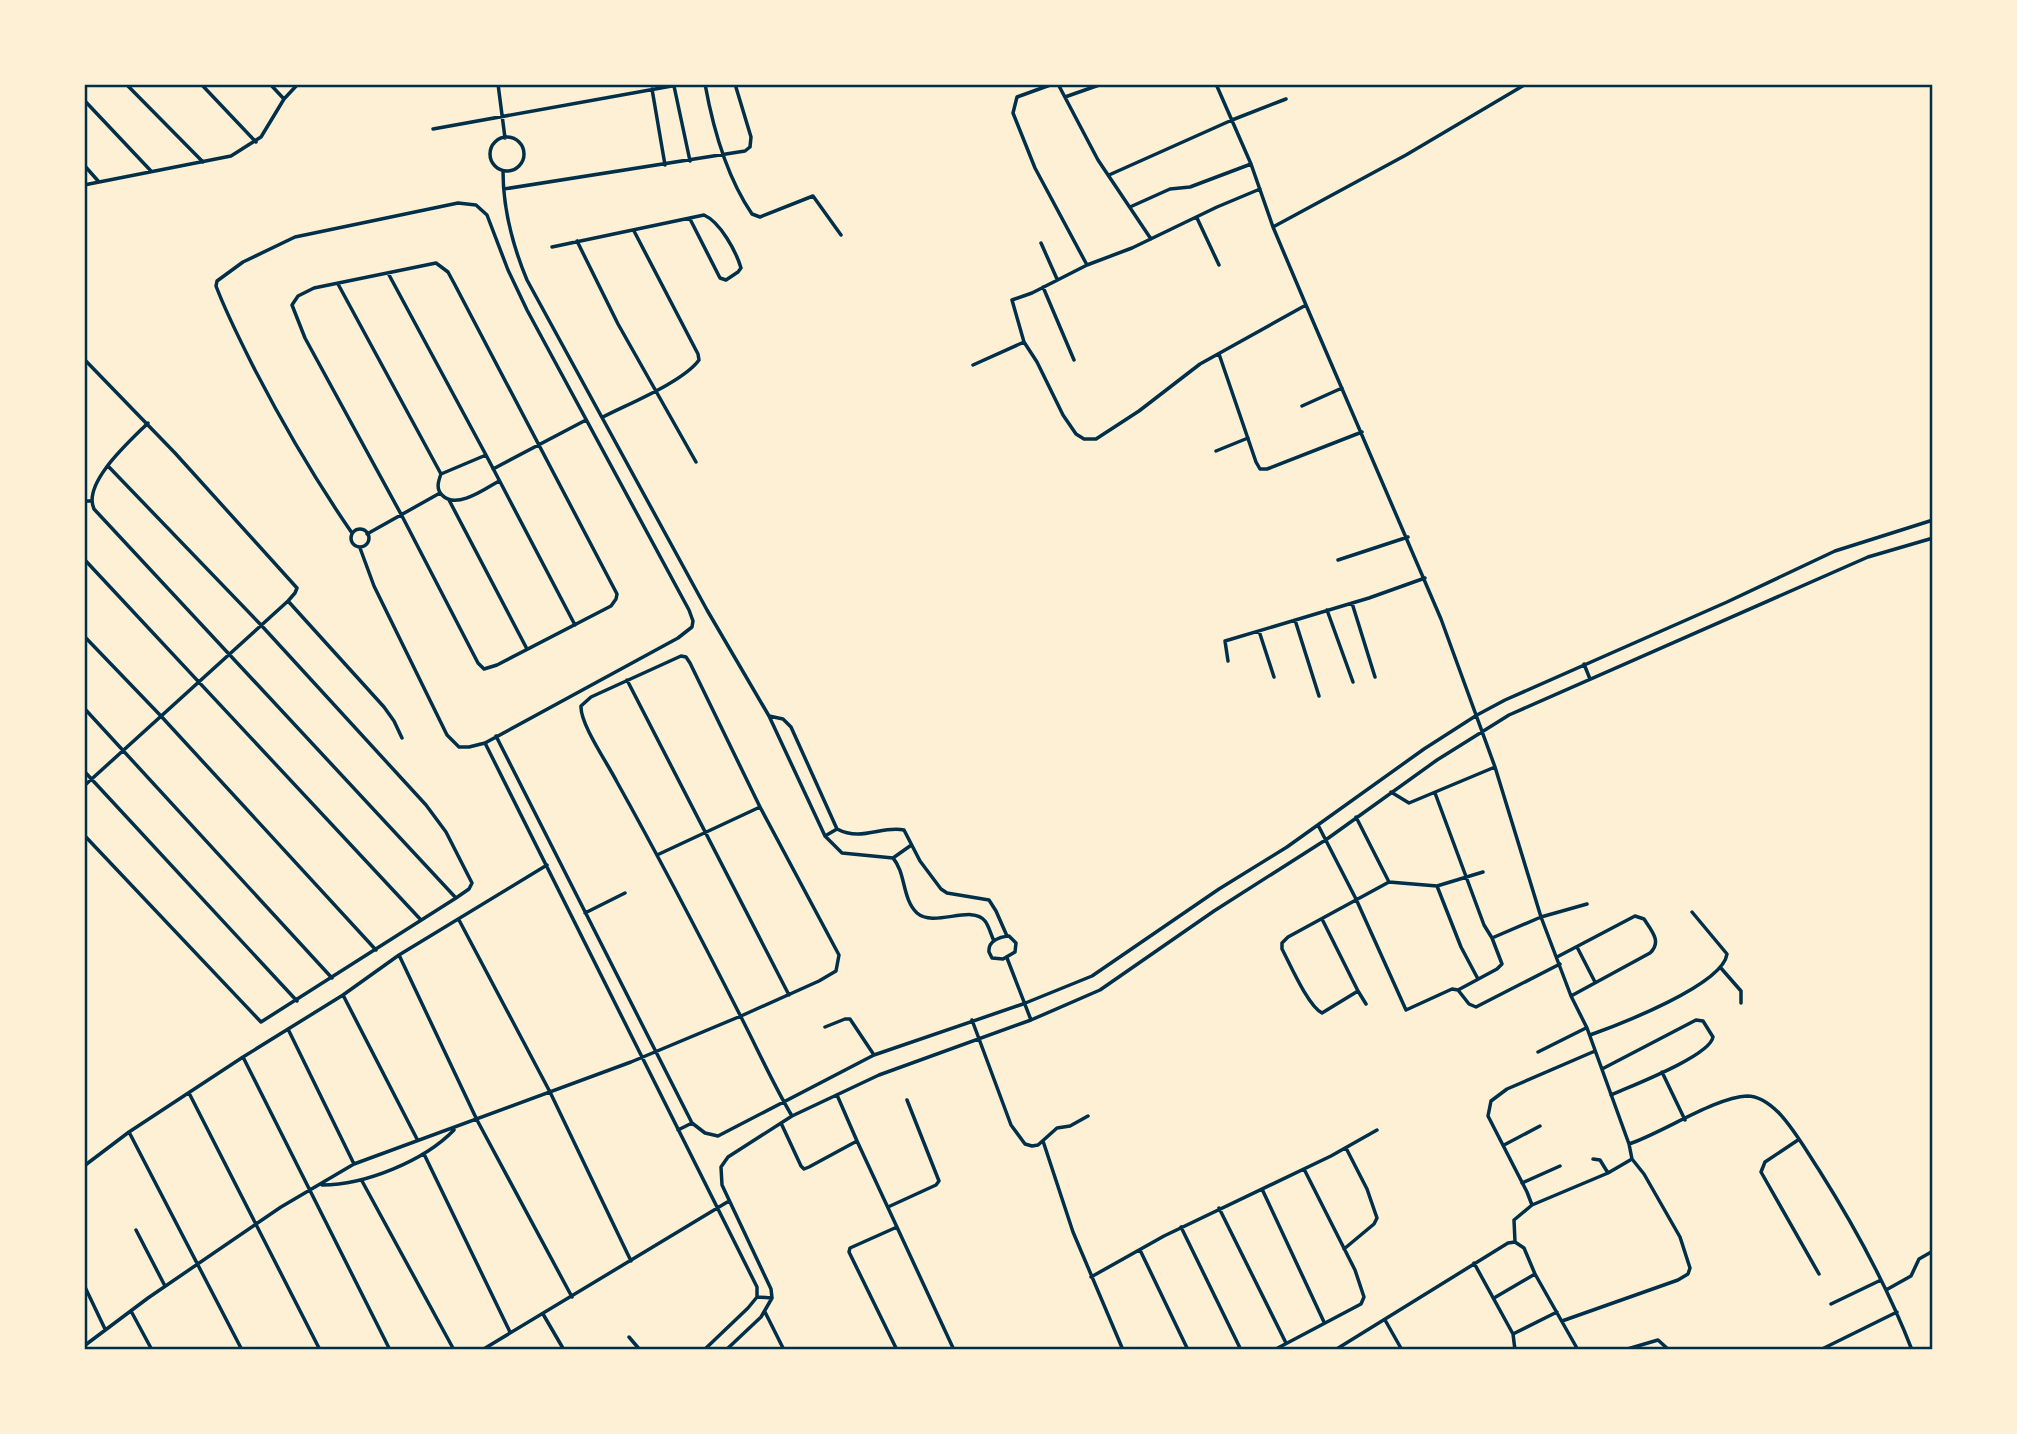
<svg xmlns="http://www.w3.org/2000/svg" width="2017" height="1434" font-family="Spectral,serif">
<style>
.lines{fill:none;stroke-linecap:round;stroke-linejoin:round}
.minor{stroke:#003049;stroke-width:3.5}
.neatline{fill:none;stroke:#003049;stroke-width:2.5}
</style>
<rect width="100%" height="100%" fill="#fdf0d5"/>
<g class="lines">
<!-- minor -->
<path class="minor" d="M126 84 203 162
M201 84 256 142
M270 84 284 99
M498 84 505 138
M705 84C713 128 726 176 752 214L760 217 813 196 841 235
M1053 84 1017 97 1013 113 1035 168 1087 265
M1058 84 1098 160 1151 239
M1216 84 1251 164 1273 227 1306 305 1441 619 1495 767 1541 917 1571 996 1587 1028 1629 1144C1662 1133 1716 1097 1747 1096 1760 1096 1771 1105 1779 1113 1795 1130 1807 1152 1819 1170 1855 1227 1888 1288 1912 1350
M674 86 690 161
M652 89 665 165
M1065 97 1102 84
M84 100 151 171
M433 129 683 84
M490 154a17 17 0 1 1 34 0a17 17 0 1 1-34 0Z
M84 165 99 182
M503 171C503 210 512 244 527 280L707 610 769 716 825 836 842 853 893 858C906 873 902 899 917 913 934 928 972 904 985 921 989 926 991 935 994 941
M1109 175 1232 120 1286 99
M84 185 231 156 261 137 284 99 298 84
M504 189 745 151 750 147 751 137 735 84
M1260 189 1217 207 1132 248 1087 265 1032 293 1012 300 1024 342 1037 362 1063 415 1076 434 1084 439H1096L1139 411 1200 364 1306 305
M1130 207 1170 189 1190 187 1251 164
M1197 218 1219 265
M1273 227 1406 155 1526 84
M577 241 618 324 696 462
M1041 243 1057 279
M552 247 704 215C720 222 736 251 741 268L738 272 726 280 720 278 690 219
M436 263 448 272 455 285 617 594 616 599 611 606 497 665 484 669 478 663 402 516 305 338 292 305 298 296 314 288Z
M388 273 486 455
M338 284 441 474C438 482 436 489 442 495 456 510 485 489 499 481
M1043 287 1074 360
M1219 354 1256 462 1260 469H1267L1362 432
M84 359 175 453 297 588 295 593 288 601 84 786
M973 365 1024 342
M1302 406 1342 388
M603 417C628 404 683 382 699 360L698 354 634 231
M148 423C130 441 82 483 94 509L456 898
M1216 451 1248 438
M493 469 586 420
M441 474 486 455 575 625
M449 500 527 649
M84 501H91
M351 538a9 9 0 1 1 18 0a9 9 0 1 1-18 0Z
M352 533C316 481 284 426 255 370 241 342 227 315 216 286L217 281 243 262 295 237 458 203 476 205 487 215 508 270 527 310 689 610 693 621 692 627 678 638 485 743 469 747H459L447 735 374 586 360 548
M367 534 440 493
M84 559 421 920
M1338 560 1408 537
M288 601 384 707 394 721 402 738
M1352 603 1375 677
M1327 610 1353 682
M1295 620 1319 696
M1259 631 1274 677
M84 636 160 715 376 950
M1228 661 1225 641 1369 598 1425 578
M1584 664 1590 679
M627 680 789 995
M84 708 332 978
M769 716 783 719 791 727 837 829C862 842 882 825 904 830L920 861 941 889 947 893 989 900 996 911 1007 936
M496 736 692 1123 705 1133 718 1136 874 1055 1023 1004 1092 976 1219 889 1287 847 1424 749 1477 715 1505 700 1727 602 1835 551 1933 520
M485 743 757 1287V1297
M84 771 297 1001
M1391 792 1409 803 1495 767
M1435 793 1484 925 1492 938 1541 917 1587 904
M1356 817 1389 882 1437 886 1483 872
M1318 825 1356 899 1406 1010 1452 989 1458 990 1469 1004 1476 1007 1560 964
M84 835 261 1022 456 898 469 889 472 883 446 832 426 805 261 625 108 466
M825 836 837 829
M657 855 760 807
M893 858 910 846
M1437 886 1461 947 1478 979
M585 913 625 893
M1322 919 1358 991 1322 1013C1308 1006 1290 964 1282 949V943L1288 937 1389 882
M459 920 550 1092 631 1261
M1009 936 1016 943 1015 952 1003 959 992 958 989 952C988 941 999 937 1009 936Z
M1577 947 1595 982
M399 955 477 1120 572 1297
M1557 957 1635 916 1644 919C1652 931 1662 942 1650 953L1571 996
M1007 958 1031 1020
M1720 967 1741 991V1003
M1458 990 1497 969 1502 964 1492 938
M1358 991 1366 1004
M343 995 417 1139
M972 1020 1011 1125 1025 1144 1032 1146 1038 1145 1057 1128 1070 1126 1088 1116
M825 1027 845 1019H850L874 1055
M288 1029 354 1164
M1590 1035C1618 1025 1723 985 1727 954L1692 912
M1538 1052 1586 1028
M243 1057 390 1350
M1602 1069 1696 1020 1703 1021 1713 1037C1710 1056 1631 1086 1611 1095
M1662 1072 1685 1120
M189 1093 320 1350
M781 1123 801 1166 804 1169 809 1167 857 1141 837 1095
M678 1130 692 1123
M129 1132 242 1350
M1798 1140 1765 1162 1761 1172 1819 1274
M857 1141 954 1350
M1043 1141 1073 1232 1123 1350
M1504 1145 1540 1126
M424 1154 510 1332
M1593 1159 1600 1160 1608 1173
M84 1166 129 1132 243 1057 343 995 399 955 547 865
M362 1181 454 1350
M1522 1183 1560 1166
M322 1185C365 1185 424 1161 454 1130
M1262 1189 1324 1322
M1532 1205 1608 1173 1632 1159
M888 1207 936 1185 939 1181 907 1100
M1219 1208 1286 1343
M1181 1227 1241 1350
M136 1230 165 1286
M1515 1242 1514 1220 1532 1205 1527 1192 1488 1116 1491 1101 1507 1089 1595 1051
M1344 1249 1374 1224 1377 1218 1367 1189 1346 1148
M1140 1250 1188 1350
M1474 1263 1513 1334 1515 1350
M1091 1277 1164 1236 1331 1156 1377 1130
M84 1285 105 1329
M1886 1290 1911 1276 1919 1259 1933 1251
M757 1297 772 1298
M772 1298 771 1289 722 1185 721 1167 728 1157 792 1116 879 1075 1031 1020 1100 990 1214 911 1327 839 1437 760 1509 715 1868 557 1933 538
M1494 1298 1535 1274
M1831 1304 1881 1280
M131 1311 152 1350
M765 1312 784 1350
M543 1314 564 1350
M1385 1320 1402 1350
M1562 1321 1678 1280 1688 1274 1690 1268 1680 1237 1644 1174 1632 1159 1629 1144
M1513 1334 1557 1312
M629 1337 640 1350
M84 1346 148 1298 281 1207 354 1164 631 1062 741 1016 819 981 836 971 839 955 760 807 690 663 686 657 681 656 591 697 581 706C580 724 608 764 617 782 660 859 701 938 741 1017 758 1050 773 1084 792 1116
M482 1350 729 1201
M704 1350 748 1308 757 1297
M726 1350 761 1317 772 1298
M897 1350 849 1252 850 1248 897 1227
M1274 1350 1361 1304 1364 1297 1355 1270 1304 1169
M1335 1350 1508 1243 1515 1242 1524 1248 1535 1274 1578 1350
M1624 1350 1658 1340 1669 1350
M1820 1350 1897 1312"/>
</g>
<!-- border -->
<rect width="2017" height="1434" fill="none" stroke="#fdf0d5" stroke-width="172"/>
<rect x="86" y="86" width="1845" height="1262" class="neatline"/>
</svg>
